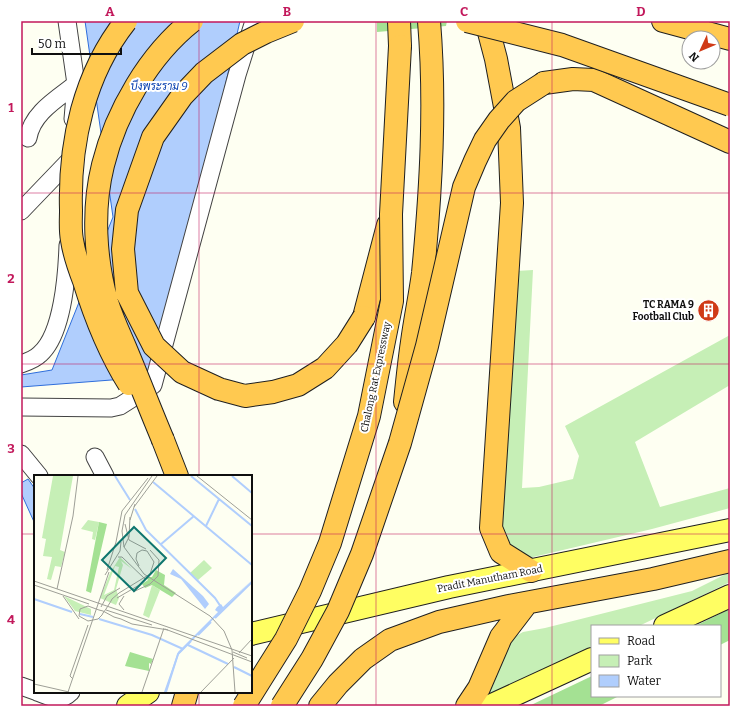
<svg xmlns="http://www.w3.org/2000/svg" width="751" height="727" font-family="Bitter,Sarabun,serif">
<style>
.green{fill:#c6efb6}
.forest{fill:#a4e193}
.water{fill:#b0cefd;stroke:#2f6edc}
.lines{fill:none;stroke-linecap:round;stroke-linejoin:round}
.minor-casing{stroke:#424242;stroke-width:19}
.major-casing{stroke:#202020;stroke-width:24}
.highway-casing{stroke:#202020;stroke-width:24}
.minor{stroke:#fff;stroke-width:17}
.major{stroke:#fffe62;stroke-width:22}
.highway{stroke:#ffc950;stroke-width:22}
.highway-bridge-casing{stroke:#202020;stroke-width:24;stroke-linecap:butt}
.highway-bridge{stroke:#ffc950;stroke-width:22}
.grid{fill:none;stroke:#c2185b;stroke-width:1;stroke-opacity:0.55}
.labels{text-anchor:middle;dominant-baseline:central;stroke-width:4;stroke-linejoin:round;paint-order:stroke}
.poi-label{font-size:10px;font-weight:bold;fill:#0f0f0f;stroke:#fff;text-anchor:end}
.street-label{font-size:10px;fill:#0f0f0f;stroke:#fff}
.water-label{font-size:11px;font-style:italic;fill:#0940b0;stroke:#fff}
.inset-river{fill:none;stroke:#b0cefd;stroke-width:2}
.inset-road{fill:none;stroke:#9e9f97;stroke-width:1}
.view{fill:#0f766e;fill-opacity:0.15;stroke:#0f766e;stroke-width:2}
.inset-edge{fill:none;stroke:#0f0f0f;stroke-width:2}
.neatline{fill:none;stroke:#c2185b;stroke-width:1.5}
.grid-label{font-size:13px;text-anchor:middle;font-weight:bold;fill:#c2185b}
</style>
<rect width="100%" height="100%" fill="#fefff2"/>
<!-- green -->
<path class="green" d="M533 270 522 488 539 487 573 479 579 456 565 426 730 335V385L635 442 660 507 730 488V508L652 529 529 558 502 541 499 495 516 271Z
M730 572V582L639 626H592V649L482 702 505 642 523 632 545 628 692 591Z"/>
<!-- forest -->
<path class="forest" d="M377 21H447L446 26 377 32Z
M730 609V640L720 645V626H695Z
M592 676V696H619L599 706H529Z"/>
<!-- water -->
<path class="water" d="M85 21H240L223 95 150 377 21 387V375L52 370 113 217Z
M28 479 35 489V524L21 493V483Z"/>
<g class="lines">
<defs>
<path id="minor" d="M67 21 76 84 73 119
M28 138C32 113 57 99 76 84
M21 211 69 161
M21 364C27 362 35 359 40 354 63 334 67 274 68 245
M21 407 111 408 120 406 153 385 237 75 254 21
M21 454 39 476
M95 457 105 476
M21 686 35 691
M37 692C51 697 60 703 71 692"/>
<path id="major" d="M665 626 730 596
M251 634 449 587 730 530
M128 706 148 692
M490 706 592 659"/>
<path id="highway" d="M399 21 400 46
M486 21 496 59 509 128 512 203 491 528 501 552 531 571
M663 21 730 39
M544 83 573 79 594 80 730 142
M364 317 388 225
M405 402C407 382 409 362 412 342 415 319 420 296 423 273 431 189 436 105 429 21
M163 440 177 476
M183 706 187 692
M320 706 338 684 363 659 390 640 439 622 509 606 653 579 730 561
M467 706 479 688 501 637 527 603"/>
</defs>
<!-- minor casing -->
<use href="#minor" class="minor-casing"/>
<!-- major casing -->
<use href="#major" class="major-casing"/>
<!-- highway casing -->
<use href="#highway" class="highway-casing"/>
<!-- minor -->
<use href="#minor" class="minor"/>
<!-- major -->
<use href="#major" class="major"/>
<!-- highway -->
<use href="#highway" class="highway"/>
<defs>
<path id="highway-bridge" d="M126 21C84 74 69 143 71 210 71 220 70 230 72 240 74 254 79 268 84 281 95 317 109 352 129 384
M293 21 266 32 242 44 204 73 182 96 153 137 127 210 123 249 127 293 154 346 182 372 219 389 245 396 273 392 298 385 325 368 347 344 364 317
M467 21 562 45 730 105
M163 440C150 409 138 378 125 347 119 333 112 318 107 302 95 259 92 209 103 165 116 112 149 55 192 21
M244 706 286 639 310 591 330 543 369 416 392 301 391 214 400 46
M282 706 312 659 338 611 362 554 400 443 427 346 464 187 475 161 485 140 499 120 516 101 544 83"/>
</defs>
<!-- highway-bridge casing -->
<use href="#highway-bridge" class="highway-bridge-casing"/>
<!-- highway-bridge -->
<use href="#highway-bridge" class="highway-bridge"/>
</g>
<!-- grid -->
<path class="grid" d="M199 21V476M376 21V706M552 21V706M21 193H730M21 364H730M21 534H35M251 534H730M199 692V706"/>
<!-- icons -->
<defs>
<symbol id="building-disc" viewBox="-11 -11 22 22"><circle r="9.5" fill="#d03a17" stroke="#fff"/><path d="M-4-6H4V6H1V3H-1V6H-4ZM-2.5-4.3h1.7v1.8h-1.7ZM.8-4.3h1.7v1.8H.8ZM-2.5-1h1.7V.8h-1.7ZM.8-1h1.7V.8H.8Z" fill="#fff"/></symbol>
</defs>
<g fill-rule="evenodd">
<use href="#building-disc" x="696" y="298" width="25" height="25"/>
</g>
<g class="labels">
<!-- poi labels -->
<g class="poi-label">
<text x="694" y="305">TC RAMA 9<tspan x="694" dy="12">Football Club</tspan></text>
</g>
<!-- street labels -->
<g class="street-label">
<text transform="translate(376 377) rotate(-78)">Chalong Rat Expressway</text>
<text transform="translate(490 579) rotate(-11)">Pradit Manutham Road</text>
</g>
<!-- water labels -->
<g class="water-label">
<text x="159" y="86">บึงพระราม 9</text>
</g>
</g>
<!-- overview -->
<g transform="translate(34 475)">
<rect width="218" height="218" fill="#fefff2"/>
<path d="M19 1H39L26 75 31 77 27 92 21 91 17 105 13 104 18 82 9 81 12 64 8 63ZM54 45 65 47 61 65 58 64 59 57 47 54ZM86 82 98 94 87 86 89 90 82 114 85 123 82 130 66 123 76 98ZM81 91 85 92 80 115 70 120ZM170 85 178 93 164 105 156 98ZM118 110 126 115 115 143 109 140ZM30 121 57 134V140L41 136Z" fill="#c6efb6" fill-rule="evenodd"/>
<path d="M65 47 73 49 57 118 52 116ZM122 95 131 100 130 110 142 118 138 122 118 110 111 113 108 109 114 105 112 102H118ZM96 177 119 184 117 189 115 188V196L91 191Z" fill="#a4e193"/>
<path d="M139 94 169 121 175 129 171 134 147 104 136 99ZM218 105 145 179 132 217H130L144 177 184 137 181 135 183 132 187 129 189 132Z" fill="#b0cefd"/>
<path class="inset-river" d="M81 1 96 25M157 1 218 51M198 1 218 18M119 7 218 90M101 34 112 55 181 123 187 132M172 51 185 24M126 70 160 41M0 124 38 137M46 139 59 142M181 143 218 107M65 144 118 160 149 174M164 160 177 147M154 170 194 189M200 192 218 201M132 217 144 179 157 166"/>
<path class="inset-road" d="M118 1 91 40 88 56 90 72 110 99 176 141 190 156 198 175 201 217M163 1 218 45M100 32 123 1M96 45 101 29M91 49 95 65 112 74M90 72 95 62 96 42M84 82H88L111 104M105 91 102 84 103 78 108 75 113 76 120 87 116 99 85 118 78 124 77 126 72 134 69 138 68 140 64 144 54 146 45 141 46 134 54 131 65 135 69 136 80 142 87 144 98 149 134 155M73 95 82 67 88 36 114 3M71 100 86 76 87 67M0 106 218 181M0 110 55 129M23 114 39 41 44 1M99 117 116 109 124 101 125 85 116 75M29 121 45 144M90 121 85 129 90 135M83 123 107 109M67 132 73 121 86 113M72 135 118 150M131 154 218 187M199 177 213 183M205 178 218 164M39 204 36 201 54 150M0 209 35 217M34 217 75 97M108 217 130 153M167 217 200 183"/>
<path class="view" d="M100 52 132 83 100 116 68 85Z"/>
<rect width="218" height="218" class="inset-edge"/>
</g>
<!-- border -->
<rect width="751" height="727" fill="none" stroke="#ffffff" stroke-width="44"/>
<!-- legend -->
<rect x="591" y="625" width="130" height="72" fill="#ffffff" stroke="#9f9f9f"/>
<rect x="599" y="638" width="20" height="6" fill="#fffe62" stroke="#9f9f9f"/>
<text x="627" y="645" font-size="12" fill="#0f0f0f">Road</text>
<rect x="599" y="655" width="20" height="12" fill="#c6efb6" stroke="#9f9f9f"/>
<text x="627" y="665" font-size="12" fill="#0f0f0f">Park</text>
<rect x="599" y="675" width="20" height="12" fill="#b0cefd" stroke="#9f9f9f"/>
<text x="627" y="685" font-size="12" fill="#0f0f0f">Water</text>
<!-- north arrow -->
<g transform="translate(701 50) rotate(226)"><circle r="19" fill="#ffffff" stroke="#9f9f9f"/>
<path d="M0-3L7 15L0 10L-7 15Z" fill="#d03a17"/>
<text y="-6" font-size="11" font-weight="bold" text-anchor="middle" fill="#0f0f0f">N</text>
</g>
<!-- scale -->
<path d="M32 48v6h89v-6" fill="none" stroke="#0f0f0f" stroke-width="2"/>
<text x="38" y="48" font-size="12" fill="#0f0f0f" stroke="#ffffff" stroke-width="3" paint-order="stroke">50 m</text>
<rect x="22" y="22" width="707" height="683" class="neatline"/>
<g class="grid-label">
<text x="110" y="16">A</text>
<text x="287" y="16">B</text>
<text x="464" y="16">C</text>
<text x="641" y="16">D</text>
<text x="11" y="112">1</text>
<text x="11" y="283">2</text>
<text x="11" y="453">3</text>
<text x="11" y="624">4</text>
</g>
</svg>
